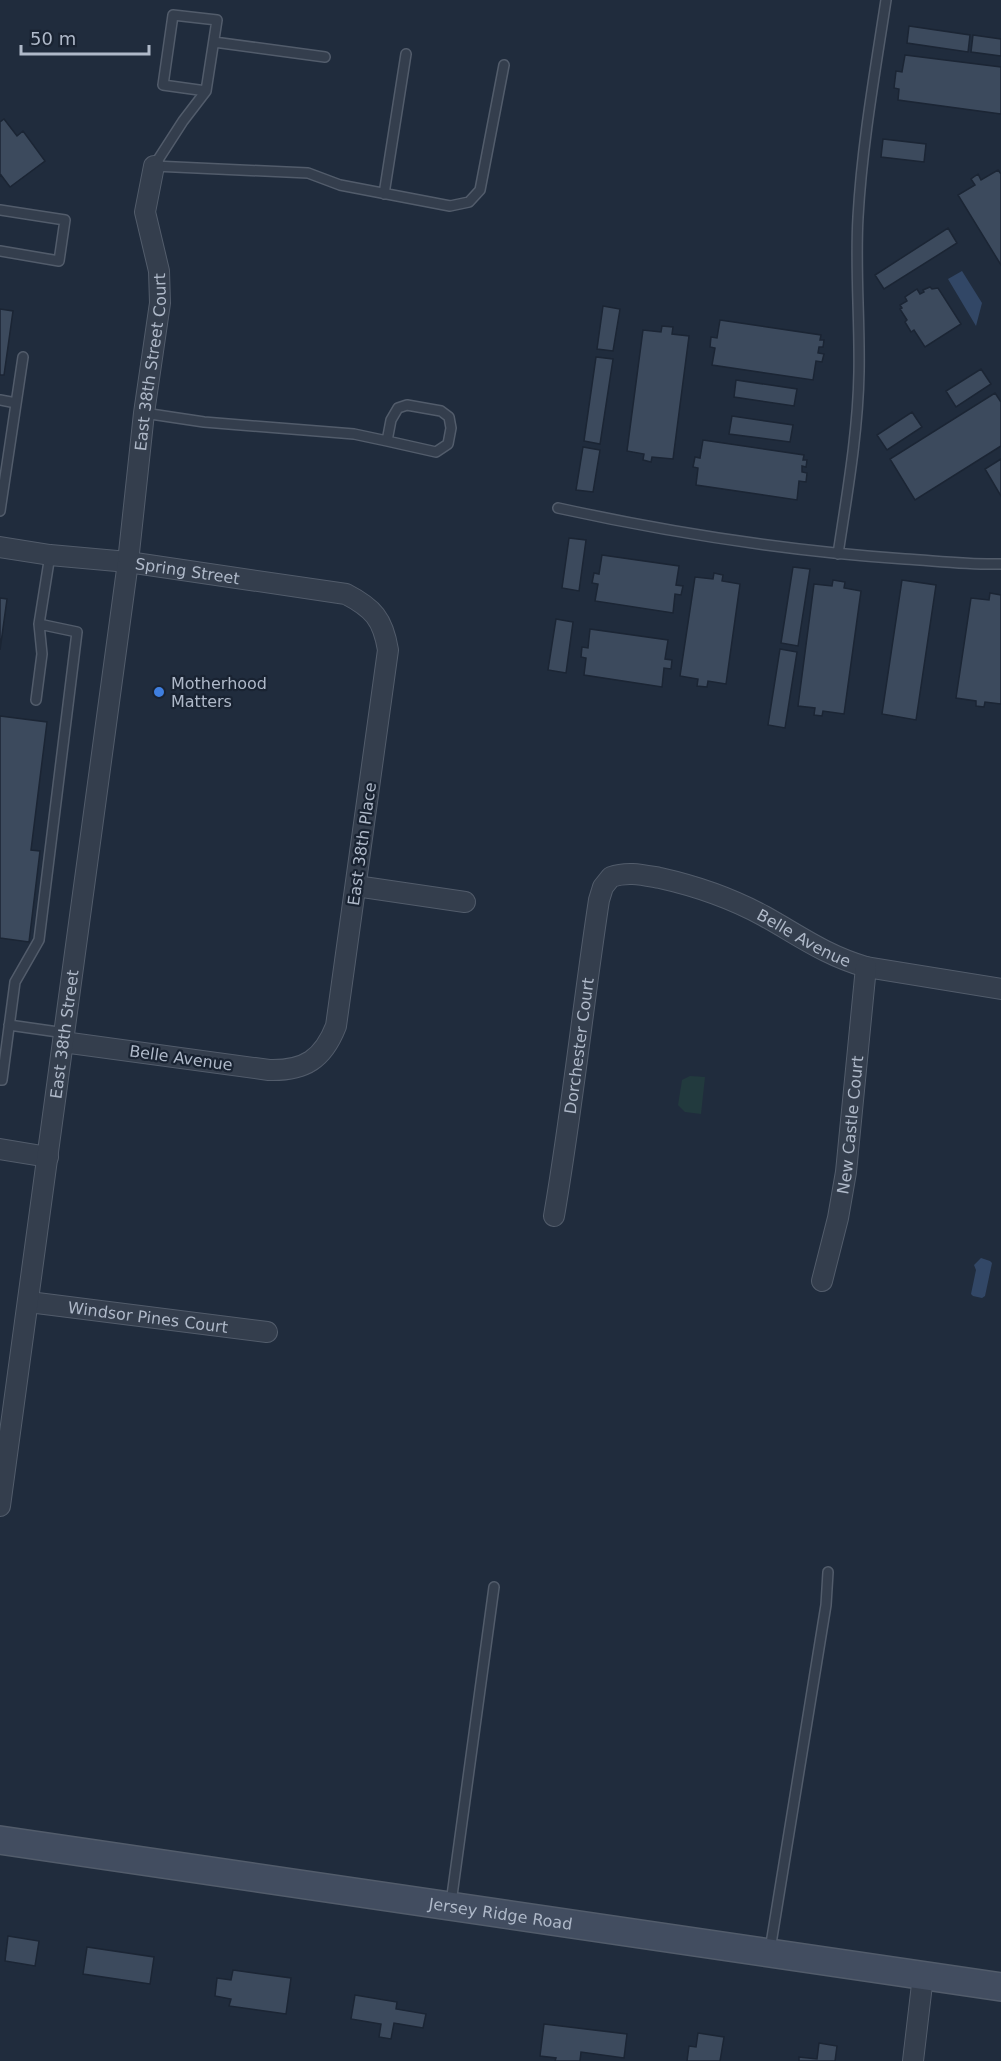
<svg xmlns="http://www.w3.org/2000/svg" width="1001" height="2061" font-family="'DejaVu Sans',sans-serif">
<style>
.green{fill:#223a3e}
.water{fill:#324766}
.building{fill:#3c4a5d;stroke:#1b2534;stroke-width:1.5}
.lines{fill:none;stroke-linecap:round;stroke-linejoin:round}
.lane-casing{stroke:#525c6b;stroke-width:12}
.street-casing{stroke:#525c6b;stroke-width:22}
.secondary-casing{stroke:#525c6b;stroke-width:30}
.lane{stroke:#343e4d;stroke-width:9}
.street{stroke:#343e4d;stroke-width:20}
.secondary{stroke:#424d60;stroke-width:27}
.shop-dot{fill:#3f7fe0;stroke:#192332;stroke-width:2}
.labels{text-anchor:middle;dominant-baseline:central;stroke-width:4.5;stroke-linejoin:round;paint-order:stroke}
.street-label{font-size:16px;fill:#afb9c9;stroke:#192332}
.poi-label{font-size:16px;fill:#afb9c9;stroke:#192332;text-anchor:start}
</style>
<rect width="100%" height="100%" fill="#202c3d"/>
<!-- green -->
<path class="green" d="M690 1076 705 1077 701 1114 685 1112 678 1105 682 1080Z"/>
<!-- water -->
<path class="water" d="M962 271 982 303 976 326 948 279Z
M981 1258 990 1261 992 1263 985 1296 982 1298 973 1296 971 1294 976 1270 974 1265Z"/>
<!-- building -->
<path class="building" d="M909 26 970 35 968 52 907 43Z
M973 35 1001 39V56L971 52Z
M905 55 1001 67V114L898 100 899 89 894 88 896 71 902 72Z
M4 119 17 136 23 131 45 161 10 187 1 175 0 176V122Z
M883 139 926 144 924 162 881 157Z
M998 170 1001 174V265L958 195 975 185 971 179 978 174 981 180Z
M948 228 957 243 884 289 875 275Z
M930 287 932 289 938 288 961 324 925 347 914 330 911 332 905 322 907 320 900 309 902 308 900 305 907 301 905 297 917 289 920 294 924 292 923 290Z
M603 306 620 309 613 351 597 349Z
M0 309 13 311 4 375H0Z
M720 320 821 335 820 340H824L823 347H819L818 353 824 354 822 362 816 361 813 380 712 365 715 348 710 347 711 337 717 338Z
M662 326 673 327 672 334 689 336 673 459 652 457 651 462 643 460 644 454 627 451 643 330 661 332Z
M596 357 613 359 600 444 584 441Z
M981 369 991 384 956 407 946 391Z
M736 380 797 389 794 406 734 397Z
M995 393 1001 402V446L915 500 890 459Z
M912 412 922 427 887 450 877 435Z
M732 416 793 425 790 442 729 434Z
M703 440 804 455 803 460H807L806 467 802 466V472L807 473 806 482 799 481 797 500 696 485 698 468 693 467 695 457 700 458Z
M583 447 600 450 593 492 576 490Z
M1001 459V496L985 469Z
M569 538 586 540 579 591 562 588Z
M602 555 679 566 676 585 683 586 681 595 675 594 673 613 595 601 598 584 592 583 594 573 599 574Z
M793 567 810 569 798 646 781 643Z
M714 573 723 575 722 581 740 584 726 684 708 681 707 687 697 686 698 679 680 676 695 577 713 579Z
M833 580 845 582 844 588 861 591 844 714 823 711 822 716 814 715 815 708 798 706 814 584 832 586Z
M902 580 936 585 916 720 882 714Z
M990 593 1001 595V704L985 702 984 707 976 706V701L956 698 971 598 989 600Z
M0 598 7 599 0 650Z
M556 619 573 622 566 673 548 670Z
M590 629 668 640 665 659 672 660 671 669 664 668 662 687 584 675 586 658 581 657 582 647 588 648Z
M780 649 797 652 785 728 768 725Z
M0 716 47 722 31 850 40 851 29 942 0 938Z
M8 1936 39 1941 35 1966 5 1961Z
M87 1947 154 1957 150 1984 83 1974Z
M233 1970 291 1978 286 2014 229 2006 231 1999 215 1996 217 1978 231 1980Z
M355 1995 397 2002 396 2009 426 2014 423 2028 394 2023 391 2039 379 2037 381 2024 351 2019Z
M544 2024 627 2034 624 2058 581 2052 580 2061H555L556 2058 540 2056Z
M698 2033 724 2037 720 2061H687L689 2046 696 2047Z
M819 2043 837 2046 835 2061H799V2057L817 2059Z"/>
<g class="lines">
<defs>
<path id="lane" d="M214 42 325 57
M154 166 308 173 340 185 450 206 469 202 480 190 504 65
M154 166 183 121 206 91 217 20 173 15 163 85 206 91
M384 194 406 54
M0 210 65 220 59 261 0 251
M0 400 16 403
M407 405 441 411 449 417 451 428 448 444 436 452 387 441 391 420 398 408Z
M144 413 204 422 354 434 387 441
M558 508C672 533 788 551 905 559 937 561 969 565 1001 564
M0 511 23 357
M838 554C847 494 858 433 859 372 860 320 855 269 858 217 862 145 875 72 886 0
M36 700 42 654 39 624 50 555
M9 1025 65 1033
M0 1080H2L15 982 39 940 77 632 39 624
M451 1903 494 1587
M770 1950 826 1605 828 1572"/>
<g id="street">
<path id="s1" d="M0 547 50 555 128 562 346 594C373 608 383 619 388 650L336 1026C323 1059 305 1071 269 1070L63 1042"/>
<path d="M356 886 465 902"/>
<path d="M0 1149 48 1157"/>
<path id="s2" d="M554 1216C572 1111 583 1005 599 900L603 887 611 877C628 871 643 875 660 878 696 886 731 898 764 916 800 936 825 955 866 967L1001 989"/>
<path id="s3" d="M822 1281 838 1218 846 1172 866 967"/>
<path id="s4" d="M29 1302 267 1332"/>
<path id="s5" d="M0 1506 128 562 144 413 160 303 159 271 145 212 154 166"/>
<path d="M913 2061 923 1976"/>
</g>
<g id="secondary">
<path id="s6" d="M0 1840 1001 1987"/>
</g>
</defs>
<!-- lane casing -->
<use href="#lane" class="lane-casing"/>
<!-- street casing -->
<use href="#street" class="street-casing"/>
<!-- secondary casing -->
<use href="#secondary" class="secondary-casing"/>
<!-- lane -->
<use href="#lane" class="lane"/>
<!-- street -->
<use href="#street" class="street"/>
<!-- secondary -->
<use href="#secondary" class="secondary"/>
</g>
<!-- markers -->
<circle class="shop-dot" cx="159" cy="692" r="6"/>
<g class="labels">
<!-- street labels -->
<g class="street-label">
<text stroke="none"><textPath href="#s5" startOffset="1154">East 38th Street Court</textPath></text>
<text stroke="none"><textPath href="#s1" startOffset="189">Spring Street</textPath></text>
<text transform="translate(362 844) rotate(-82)">East 38th Place</text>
<text stroke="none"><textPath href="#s2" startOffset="552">Belle Avenue</textPath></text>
<text stroke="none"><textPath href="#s5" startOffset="476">East 38th Street</textPath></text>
<text stroke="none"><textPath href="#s2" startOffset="172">Dorchester Court</textPath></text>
<text transform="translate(181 1058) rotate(8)">Belle Avenue</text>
<text stroke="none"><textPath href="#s3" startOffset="159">New Castle Court</textPath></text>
<text stroke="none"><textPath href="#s4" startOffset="120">Windsor Pines Court</textPath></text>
<text stroke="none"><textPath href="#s6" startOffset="506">Jersey Ridge Road</textPath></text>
</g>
<!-- poi labels -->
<g class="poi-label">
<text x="171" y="683">Motherhood<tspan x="171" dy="18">Matters</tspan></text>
</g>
</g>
<!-- scale -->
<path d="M21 45v9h128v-9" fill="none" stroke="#afb9c9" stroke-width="3"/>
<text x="30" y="45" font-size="18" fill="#afb9c9" stroke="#192332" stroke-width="4.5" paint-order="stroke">50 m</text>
</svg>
